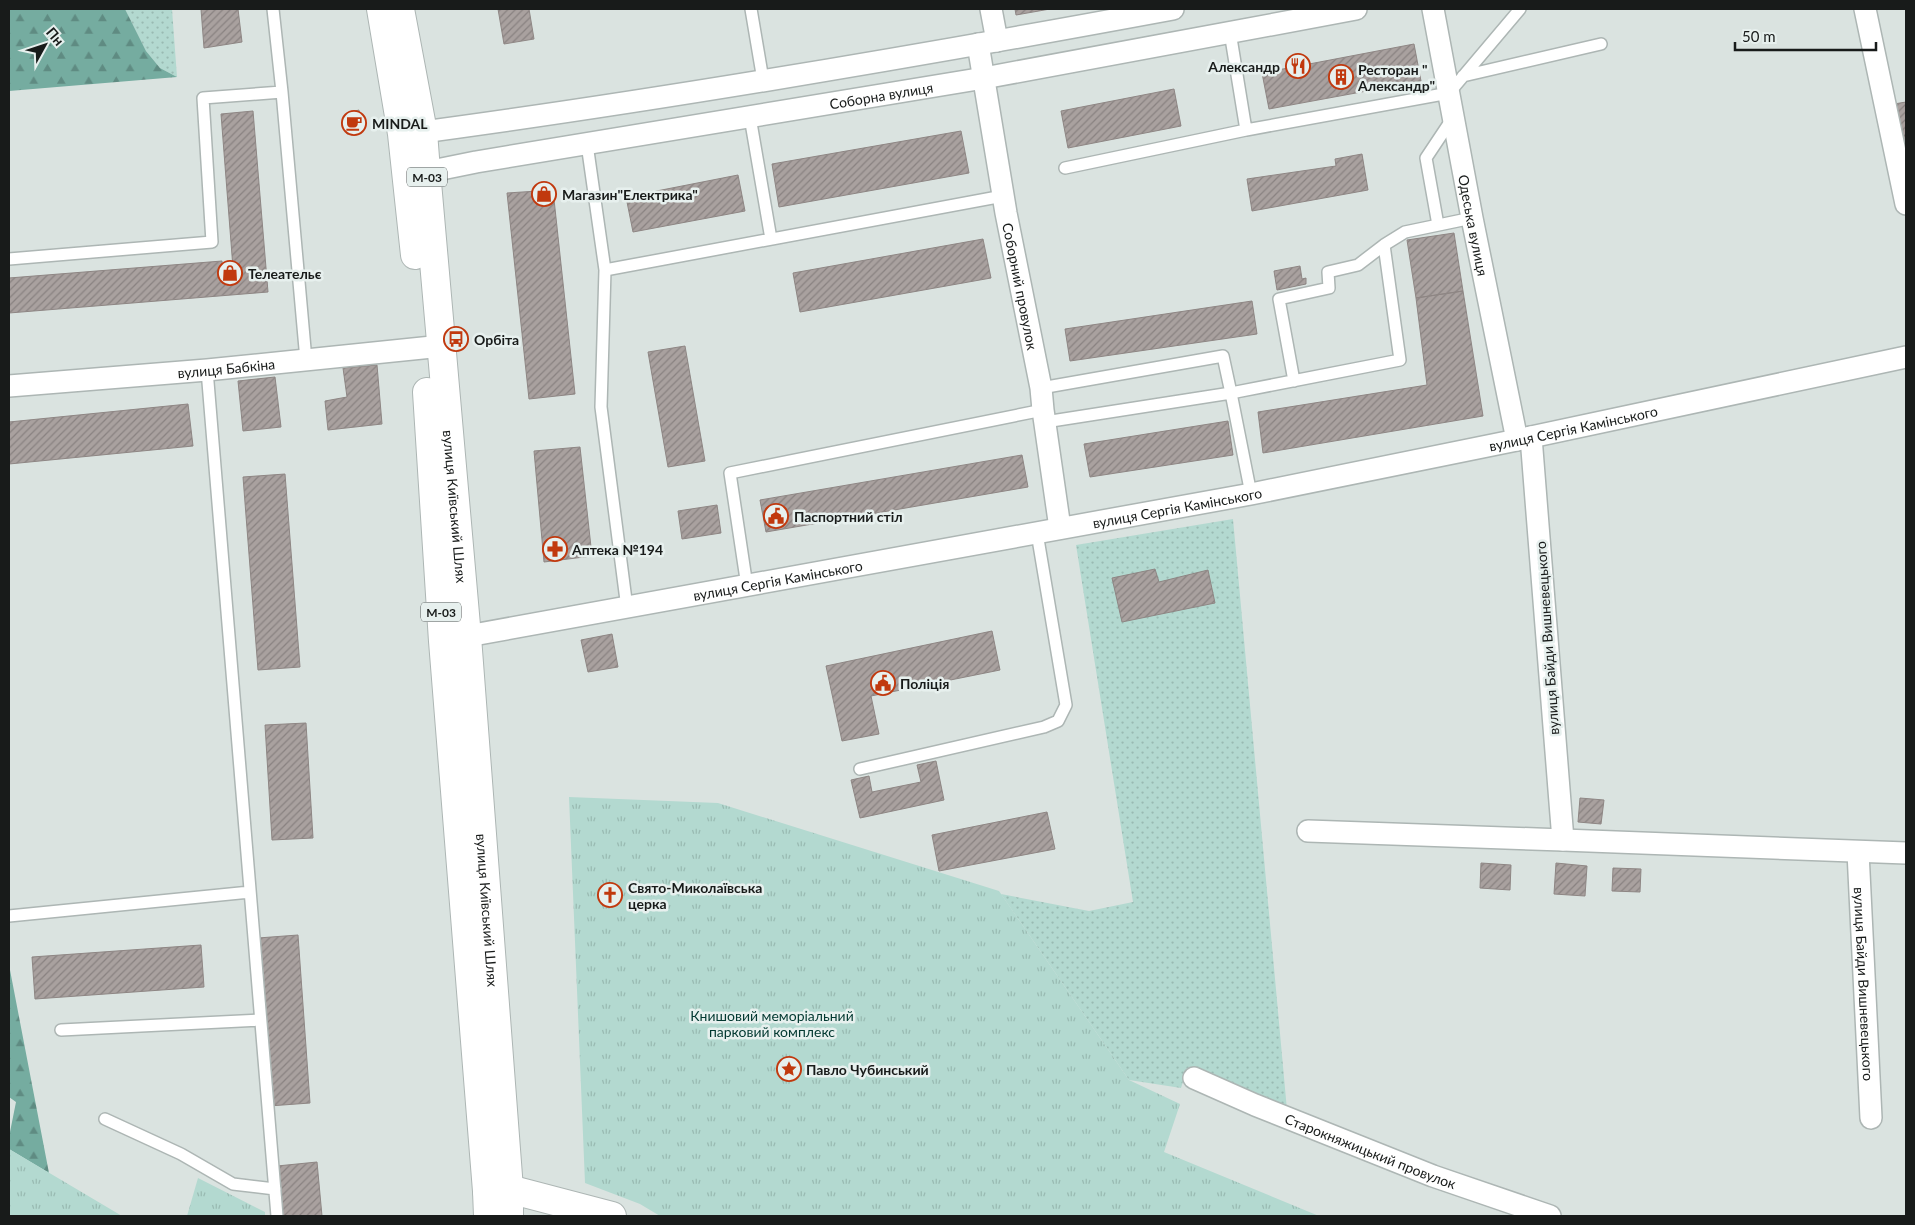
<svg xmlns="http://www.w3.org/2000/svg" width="1915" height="1225" font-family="Lato,sans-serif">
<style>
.grass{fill:url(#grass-dots)}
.forest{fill:url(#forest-firs)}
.park{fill:url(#park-tufts)}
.building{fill:url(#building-hatch);stroke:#8e8684}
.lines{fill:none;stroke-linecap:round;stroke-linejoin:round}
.service-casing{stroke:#adb6b4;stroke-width:14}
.minor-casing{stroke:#adb6b4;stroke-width:24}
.tertiary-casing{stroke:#adb6b4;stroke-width:30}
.trunk-casing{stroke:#adb6b4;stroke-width:30}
.service{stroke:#fff;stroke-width:11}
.minor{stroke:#fff;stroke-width:21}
.tertiary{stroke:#fff;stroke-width:28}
.trunk{stroke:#fff;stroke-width:28}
.labels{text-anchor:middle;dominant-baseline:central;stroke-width:5;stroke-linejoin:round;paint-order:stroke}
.shield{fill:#e7f0ee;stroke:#565b5a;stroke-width:1}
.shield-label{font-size:12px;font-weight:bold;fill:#181b1a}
.poi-label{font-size:14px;font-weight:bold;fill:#181b1a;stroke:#e7f0ee;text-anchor:start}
.street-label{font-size:14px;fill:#181b1a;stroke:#e7f0ee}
.park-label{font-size:14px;fill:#023830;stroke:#e7f0ee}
</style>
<defs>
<pattern id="grass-dots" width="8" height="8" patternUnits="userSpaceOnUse" patternTransform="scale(1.25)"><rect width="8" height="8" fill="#b3d9d0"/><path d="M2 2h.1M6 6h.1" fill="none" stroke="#99bab2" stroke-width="1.8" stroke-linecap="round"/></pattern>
<pattern id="forest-firs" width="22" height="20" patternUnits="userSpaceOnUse" patternTransform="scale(1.25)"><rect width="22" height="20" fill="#75aca0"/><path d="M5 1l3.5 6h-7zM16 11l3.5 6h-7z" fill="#5f8b82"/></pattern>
<pattern id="park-tufts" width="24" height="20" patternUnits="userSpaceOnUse" patternTransform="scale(1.25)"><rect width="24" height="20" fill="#b3d9d0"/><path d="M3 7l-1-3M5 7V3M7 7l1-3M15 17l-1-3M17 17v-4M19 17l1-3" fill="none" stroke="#99bab2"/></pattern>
<pattern id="building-hatch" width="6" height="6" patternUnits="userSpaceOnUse" patternTransform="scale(1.25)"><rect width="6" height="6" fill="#a9a19f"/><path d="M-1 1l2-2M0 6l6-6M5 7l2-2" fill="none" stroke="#898281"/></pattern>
</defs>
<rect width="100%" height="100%" fill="#dae3e0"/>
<!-- grass -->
<path class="grass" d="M125 9H172L177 77 160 68 146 51Z
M1233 519 1287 1110 1187 1068 1181 1088 1129 1080 1001 894 1089 911 1133 902 1076 545Z"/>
<!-- forest -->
<path class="forest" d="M9 9H125L146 51 160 68 177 77 9 91Z
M9 970H10L49 1173 9 1149V1137L16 1102 9 1097Z"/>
<!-- park -->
<path class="park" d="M569 797 718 803 999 891 1129 1080 1180 1104 1164 1152 1319 1216H660L640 1204 585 1183Z
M9 1149 122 1216H9Z
M198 1178 265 1212V1216H187Z"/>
<!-- building -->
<path class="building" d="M201 9H238L242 42 204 48Z
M498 9H529L534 39 504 44Z
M1015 9H1050L1016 15Z
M1414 44 1421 81 1269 109 1262 73Z
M1174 89 1181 126 1068 148 1061 111Z
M1906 102V160L1894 104Z
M359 110 361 132 347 134 348 113Z
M253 111 268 292 9 313V278L222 261V269L233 268 221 114Z
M961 131 969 173 779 207 772 164Z
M1362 154 1368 190 1252 211 1247 179 1336 166 1335 159Z
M738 175 745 211 633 232 626 197Z
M553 190 575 394 529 399 507 193Z
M1454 233 1463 291 1416 298 1407 240Z
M983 239 991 278 800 312 793 273Z
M1300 266 1302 279 1306 278V284L1277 290 1274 271Z
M1463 291 1483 416 1263 453 1258 412 1427 385 1416 298Z
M1252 301 1257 334 1070 361 1065 329Z
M685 346 705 461 668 467 648 352Z
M377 365 382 424 328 430 325 401 347 397 343 368Z
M275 377 281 427 243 431 238 381Z
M188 404 193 446 9 464V422Z
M1228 421 1233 455 1090 477 1084 444Z
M580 447 592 556 544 562 534 451Z
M1022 455 1028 487 766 532 760 500Z
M285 474 300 667 258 670 243 477Z
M717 505 721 533 682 539 678 511Z
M1155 569 1159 582 1208 570 1215 603 1122 622 1112 578Z
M992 631 1000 670 871 696 879 734 842 741 826 666Z
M612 634 618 667 588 672 581 640Z
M306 723 313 838 272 840 265 725Z
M936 761 944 800 860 818 851 780 869 776 872 792 921 782 917 765Z
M1580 798 1604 800 1601 824 1578 822Z
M1047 812 1055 849 939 871 932 835Z
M1481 863 1511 865 1510 890 1480 888Z
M1556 863 1587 866 1585 896 1554 894Z
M1613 868 1641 869 1640 892 1612 891Z
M298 935 310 1103 269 1106 258 938Z
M201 945 204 987 35 999 32 957Z
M317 1162 322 1216H281L277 1166Z"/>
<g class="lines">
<defs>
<path id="service" d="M273 9 282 92
M751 9 763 80
M1230 32 1246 130 1449 93 1520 9
M1463 76 1601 44
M750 117 771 239
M587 144 605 270 1003 196
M1065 168 1246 130
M1438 225 1426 158 1452 119
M9 259 212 242 203 98 282 92 306 360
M605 270 601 407 627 608
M207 370 277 1216
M1294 381 1279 299 1329 288 1328 272 1358 265 1384 245
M1041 388 1223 356 1231 393 1400 360 1384 245 1405 232 1472 218
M1045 422 1231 393 1251 494
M747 586 730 473 1043 410
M860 769 1044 727 1058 721 1066 705 1037 533
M9 916 250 892
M61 1030 260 1020
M105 1119 181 1154 233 1184 275 1189"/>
<g id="minor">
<path d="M991 9 997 41"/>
<path id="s1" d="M1433 9 1472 218 1517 440"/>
<path d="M1865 9 1906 204"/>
<path id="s2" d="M978 44 1006 213 1041 388 1043 410 1060 528"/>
<path d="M408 134C664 100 919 56 1173 9"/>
<path id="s3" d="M412 175 476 162 984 78 1356 9"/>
<path id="s4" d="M9 386 207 370 442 346"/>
<path id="s5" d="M451 639 1251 494 1517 440 1906 357"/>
<path d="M1308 831 1563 840 1531 437"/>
<path d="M1563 840 1906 853"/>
<path id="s6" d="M1858 852 1871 1118"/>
<path id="s7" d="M1194 1078 1255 1105 1433 1176 1550 1216"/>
</g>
<path id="tertiary" d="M487 1191 509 1189 612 1216"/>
<g id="trunk">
<path d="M381 9 402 134 415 255"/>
<path id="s8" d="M400 9 423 132 426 171 467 637 509 1189V1216"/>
<path d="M427 392 443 641 487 1191 488 1216"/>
</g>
</defs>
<!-- service casing -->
<use href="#service" class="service-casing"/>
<!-- minor casing -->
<use href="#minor" class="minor-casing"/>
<!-- tertiary casing -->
<use href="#tertiary" class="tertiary-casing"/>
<!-- trunk casing -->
<use href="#trunk" class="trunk-casing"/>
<!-- service -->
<use href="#service" class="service"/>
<!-- minor -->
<use href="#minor" class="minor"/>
<!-- tertiary -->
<use href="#tertiary" class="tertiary"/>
<!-- trunk -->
<use href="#trunk" class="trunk"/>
</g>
<!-- icons -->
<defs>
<symbol id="restaurant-ring" viewBox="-11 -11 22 22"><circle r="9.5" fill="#e7f0ee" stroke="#c1390e" stroke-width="1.5"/><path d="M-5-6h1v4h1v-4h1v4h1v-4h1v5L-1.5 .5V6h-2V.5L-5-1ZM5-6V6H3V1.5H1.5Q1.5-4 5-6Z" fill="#c1390e"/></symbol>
<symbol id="building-ring" viewBox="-11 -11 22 22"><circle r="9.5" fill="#e7f0ee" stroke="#c1390e" stroke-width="1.5"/><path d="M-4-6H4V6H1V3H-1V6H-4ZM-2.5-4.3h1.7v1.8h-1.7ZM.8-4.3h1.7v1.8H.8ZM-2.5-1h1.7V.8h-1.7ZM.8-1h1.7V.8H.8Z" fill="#c1390e"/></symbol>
<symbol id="cafe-ring" viewBox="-11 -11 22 22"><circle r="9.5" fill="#e7f0ee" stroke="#c1390e" stroke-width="1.5"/><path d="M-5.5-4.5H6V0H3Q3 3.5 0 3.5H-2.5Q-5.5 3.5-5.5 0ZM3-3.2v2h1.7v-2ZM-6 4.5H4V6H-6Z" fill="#c1390e"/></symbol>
<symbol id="shop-ring" viewBox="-11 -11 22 22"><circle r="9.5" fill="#e7f0ee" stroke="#c1390e" stroke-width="1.5"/><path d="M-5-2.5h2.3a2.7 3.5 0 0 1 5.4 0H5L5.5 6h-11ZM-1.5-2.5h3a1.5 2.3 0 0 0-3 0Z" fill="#c1390e"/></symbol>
<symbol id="bus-ring" viewBox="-11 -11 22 22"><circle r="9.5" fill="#e7f0ee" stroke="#c1390e" stroke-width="1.5"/><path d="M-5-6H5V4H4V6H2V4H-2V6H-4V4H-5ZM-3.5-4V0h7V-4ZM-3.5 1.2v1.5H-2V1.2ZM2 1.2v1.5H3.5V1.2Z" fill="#c1390e"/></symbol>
<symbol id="civic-ring" viewBox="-11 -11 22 22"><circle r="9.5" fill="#e7f0ee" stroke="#c1390e" stroke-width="1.5"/><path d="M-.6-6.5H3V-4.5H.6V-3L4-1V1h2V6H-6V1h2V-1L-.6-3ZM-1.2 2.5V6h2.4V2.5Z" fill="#c1390e"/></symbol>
<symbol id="pharmacy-ring" viewBox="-11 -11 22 22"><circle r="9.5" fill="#e7f0ee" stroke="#c1390e" stroke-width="1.5"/><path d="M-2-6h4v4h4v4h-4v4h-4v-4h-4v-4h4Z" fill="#c1390e"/></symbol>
<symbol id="church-ring" viewBox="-11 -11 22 22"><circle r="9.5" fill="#e7f0ee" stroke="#c1390e" stroke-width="1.5"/><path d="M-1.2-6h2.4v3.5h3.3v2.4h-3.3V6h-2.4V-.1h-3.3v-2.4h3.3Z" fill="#c1390e"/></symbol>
<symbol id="sight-ring" viewBox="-11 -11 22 22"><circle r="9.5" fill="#e7f0ee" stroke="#c1390e" stroke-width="1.5"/><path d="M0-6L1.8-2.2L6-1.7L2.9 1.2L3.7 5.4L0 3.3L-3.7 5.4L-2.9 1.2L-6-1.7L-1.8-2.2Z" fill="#c1390e"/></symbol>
</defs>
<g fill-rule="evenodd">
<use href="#restaurant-ring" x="1284" y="52" width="28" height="28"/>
<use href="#building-ring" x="1327" y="63" width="28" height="28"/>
<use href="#cafe-ring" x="340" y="109" width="28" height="28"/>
<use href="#shop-ring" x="530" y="180" width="28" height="28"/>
<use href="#shop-ring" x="216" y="259" width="28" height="28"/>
<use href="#bus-ring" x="442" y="325" width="28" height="28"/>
<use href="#civic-ring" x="762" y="502" width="28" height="28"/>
<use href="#pharmacy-ring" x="541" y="535" width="28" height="28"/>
<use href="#civic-ring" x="869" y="669" width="28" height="28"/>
<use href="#church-ring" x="596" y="881" width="28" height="28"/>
<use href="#sight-ring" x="775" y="1055" width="28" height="28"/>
</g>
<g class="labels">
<!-- shield labels -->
<g class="shield">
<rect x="407" y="167.5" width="40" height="19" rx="4"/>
<rect x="421" y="602.5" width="40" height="19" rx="4"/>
</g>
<g class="shield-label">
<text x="427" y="177">М-03</text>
<text x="441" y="612">М-03</text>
</g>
<!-- poi labels -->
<g class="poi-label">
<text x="1280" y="66" text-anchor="end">Александр</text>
<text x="1358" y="69">Ресторан "<tspan x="1358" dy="16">Александр"</tspan></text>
<text x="372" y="123">MINDAL</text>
<text x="562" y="194">Магазин"Електрика"</text>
<text x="248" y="273">Телеательє</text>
<text x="474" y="339">Орбіта</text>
<text x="794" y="516">Паспортний стіл</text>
<text x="572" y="549">Аптека №194</text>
<text x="900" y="683">Поліція</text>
<text x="628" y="887">Свято-Миколаївська<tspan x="628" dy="16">церка</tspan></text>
<text x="806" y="1069">Павло Чубинський</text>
</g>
<!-- street labels -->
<g class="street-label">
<text stroke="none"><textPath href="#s3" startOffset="476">Соборна вулиця</textPath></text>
<text stroke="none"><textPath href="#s1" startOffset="220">Одеська вулиця</textPath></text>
<text stroke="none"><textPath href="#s2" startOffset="246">Соборний провулок</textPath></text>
<text stroke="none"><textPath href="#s4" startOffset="218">вулиця Бабкіна</textPath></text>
<text stroke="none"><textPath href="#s5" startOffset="1142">вулиця Сергія Камінського</textPath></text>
<text stroke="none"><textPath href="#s8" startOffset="501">вулиця Київський Шлях</textPath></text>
<text stroke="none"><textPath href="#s5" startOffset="738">вулиця Сергія Камінського</textPath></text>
<text stroke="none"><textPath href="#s5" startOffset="332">вулиця Сергія Камінського</textPath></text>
<text transform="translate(1547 638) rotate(-94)">вулиця Байди Вишневецького</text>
<text stroke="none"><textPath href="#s8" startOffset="906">вулиця Київський Шлях</textPath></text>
<text stroke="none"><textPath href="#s6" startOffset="132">вулиця Байди Вишневецького</textPath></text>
<text stroke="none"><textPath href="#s7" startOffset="191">Старокняжицький провулок</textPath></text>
</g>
<!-- park labels -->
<g class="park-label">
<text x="772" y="1015">Книшовий меморіальний<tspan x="772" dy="16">парковий комплекс</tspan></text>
</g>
</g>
<!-- border -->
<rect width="1915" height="1225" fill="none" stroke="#181b1a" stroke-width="20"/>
<!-- north arrow -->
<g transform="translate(45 45) rotate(50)" stroke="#e7f0ee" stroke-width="4" paint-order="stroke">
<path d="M0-4L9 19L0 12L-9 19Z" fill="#181b1a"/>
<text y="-8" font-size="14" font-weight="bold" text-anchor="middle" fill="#181b1a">Пн</text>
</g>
<!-- scale -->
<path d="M1735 42v8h141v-8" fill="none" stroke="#181b1a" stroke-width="2.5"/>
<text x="1742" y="42" font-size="15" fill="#181b1a" stroke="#e7f0ee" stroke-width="4" paint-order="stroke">50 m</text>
</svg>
